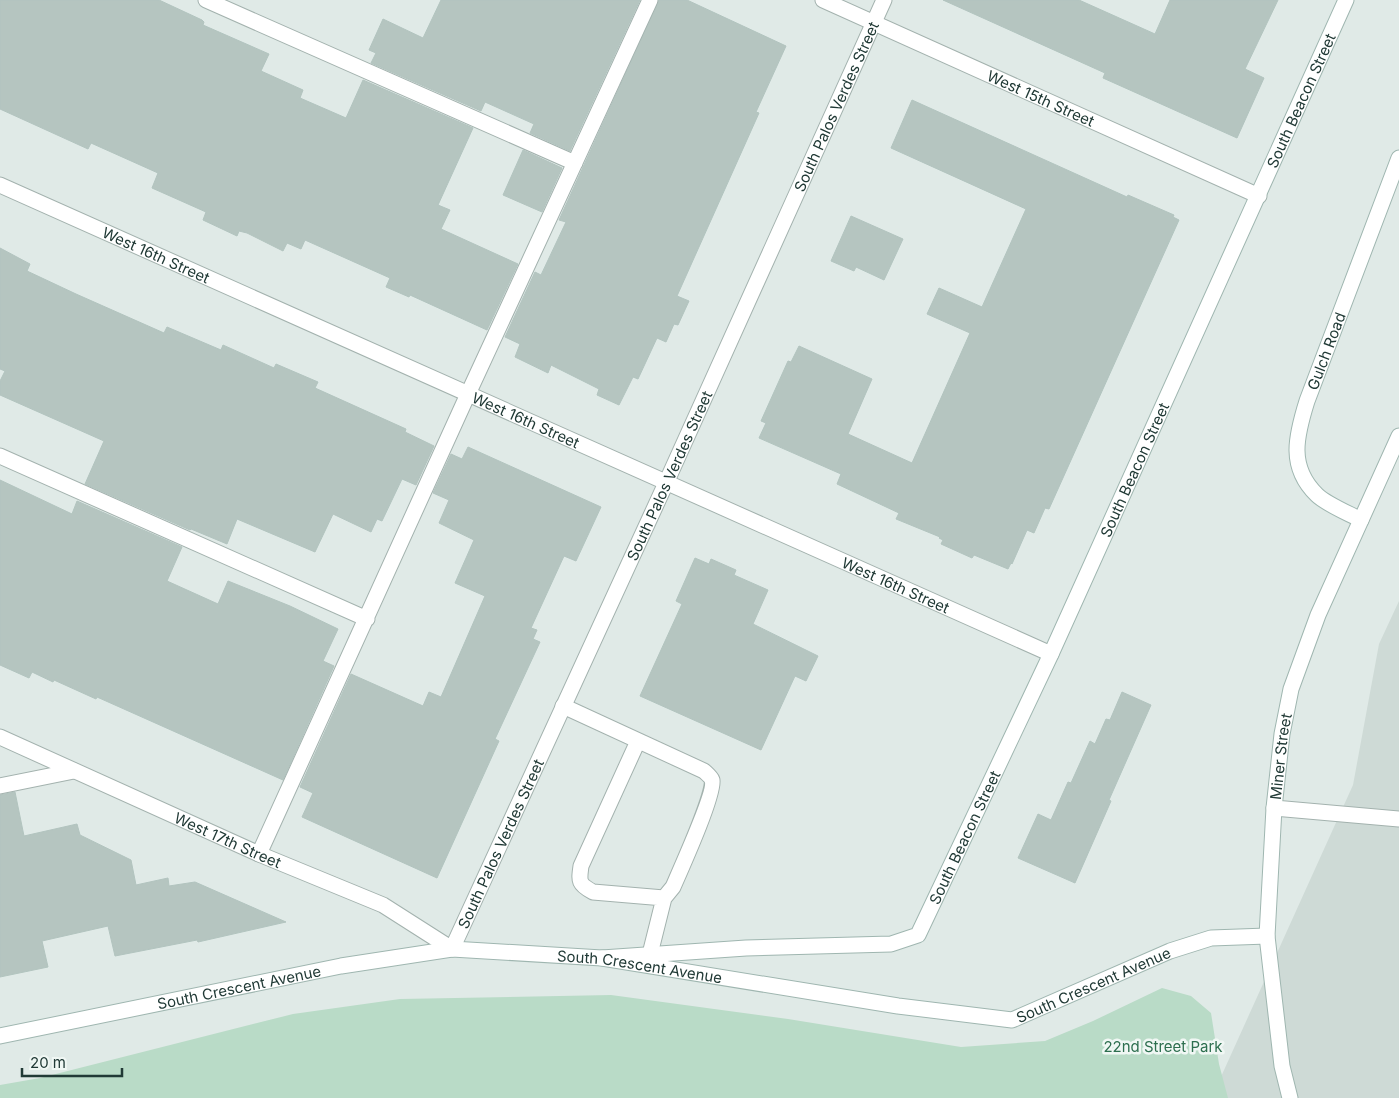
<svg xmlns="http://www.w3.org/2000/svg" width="1399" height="1098" font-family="Inter,sans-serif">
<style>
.built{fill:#cedad6}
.green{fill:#b9dbc7}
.building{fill:#b5c5c0;stroke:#b2c4bf}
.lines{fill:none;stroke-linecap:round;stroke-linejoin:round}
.lane-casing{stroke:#a3b2ae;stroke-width:17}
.street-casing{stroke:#a3b2ae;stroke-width:17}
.secondary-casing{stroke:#9fb6b0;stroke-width:17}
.lane{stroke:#fff;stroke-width:15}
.street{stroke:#fff;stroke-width:15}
.secondary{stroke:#fff;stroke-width:15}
.labels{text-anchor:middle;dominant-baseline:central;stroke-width:5;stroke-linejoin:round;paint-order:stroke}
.street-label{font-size:15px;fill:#213a36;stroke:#f0f7f4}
.park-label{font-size:15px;fill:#2d6f4f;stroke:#f0f7f4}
</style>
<rect width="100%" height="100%" fill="#e0eae7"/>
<!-- built -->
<path class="built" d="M1399 601V1098H1196L1215 1090 1353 785 1379 644Z"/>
<!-- green -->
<path class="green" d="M1162 988 1191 996 1211 1013 1219 1064 1228 1098H0V1085L40 1078 293 1014 400 999 611 995 788 1019 961 1047 1045 1041 1093 1021Z"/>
<!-- building -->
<path class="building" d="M0 0H159L202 20 204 22 203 25 269 54 261 71 303 90 300 98 346 118 363 80 473 128 438 205 450 210 441 229 518 264 487 330 410 295 409 297 386 287 390 278 305 240 301 249 287 243 283 251 247 233 239 231 237 236 203 220 206 212 152 188 158 173 91 143 88 149 0 109Z
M441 0H640L570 151 530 133 534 124 485 102 481 111 371 63 376 53 369 50 383 19 423 38Z
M659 0H687L786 46 756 112 759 113 677 296 689 301 678 325 674 324 666 342 657 338 638 379 633 377 619 405 597 395 599 389 551 365 548 373 515 357 520 344 505 337 535 272 541 275 566 222 559 220Z
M943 0H1079L1155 34 1170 0H1278L1245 69 1264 78 1237 138 1103 78 1105 73Z
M912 100 1127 197 1128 195 1174 215 1173 217 1179 220 1049 509 1045 508 1034 533 1027 530 1012 564 1011 563 1008 569 974 555 972 558 941 544 943 540 939 538 940 537 896 519 899 513 837 484 841 474 759 438 766 423 761 421 788 361 791 362 799 346 872 379 848 434 912 463 970 333 927 314 939 288 982 307 1026 209 891 148Z
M523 150 562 168 542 212 503 195Z
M851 216 903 239 884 280 856 267 854 271 831 261Z
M0 248 30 264 27 271 76 294 164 333 167 327 221 350 223 345 274 368 276 364 318 382 315 388 406 429 405 432 434 446 416 485 402 479 382 521 377 519 371 532 333 514 315 552 237 519 227 544 191 529 190 530 85 484 104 441 0 395V381L5 371 0 369Z
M468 447 601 507 576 561 564 556 531 628 537 630 533 639 540 642 495 739 499 741 437 878 302 817 313 793 300 787 351 674 423 706 429 692 441 697 485 596 455 583 474 540 439 523 449 500 433 493 451 454 462 459Z
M0 480 72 514 77 501 182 547 167 581 218 604 228 581 290 606 338 629 323 661 334 666 283 780 97 697 96 699 54 680 53 682 32 672 29 678 0 665Z
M695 558 709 564 711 559 736 570 734 575 768 590 753 624 818 656 806 681 795 676 761 750 640 696 682 604 676 601Z
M1122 692 1151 705 1109 800 1111 801 1075 883 1018 858 1038 814 1051 820 1068 782 1071 783 1090 741 1095 744 1106 719 1110 720Z
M15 792 24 836 77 824 80 835 131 860 136 885 168 878 169 886 195 882 286 922 198 942 197 940 115 956 108 926 42 941 48 967 0 977V795Z"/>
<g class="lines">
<defs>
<path id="lane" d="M206 0 575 163
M0 456 367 619
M563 706 704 771C706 773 711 777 712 780 716 791 680 871 673 887L664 898 650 954 649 965
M638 741 581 866C579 881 578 884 593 892L664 898
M0 786 74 771
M1274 808 1399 819
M259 854 468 394 650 0"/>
<g id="street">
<path id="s1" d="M823 0 1259 196"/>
<path id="s2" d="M0 185 1051 654"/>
<path id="s3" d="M0 737 259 854 383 905 452 949 666 483 884 0"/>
</g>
<g id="secondary">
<path id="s4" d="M1361 520C1350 514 1326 504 1317 495 1288 467 1296 436 1307 401L1399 158"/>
<path id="s5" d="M602 958 746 948 891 944 918 935 1051 654 1346 0"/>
<path id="s6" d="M0 1036 341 966 452 949 602 958 898 1006 1012 1020 1170 951 1211 938 1267 936"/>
<path id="s7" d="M1290 1098 1282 1066 1267 936 1274 808 1282 734 1291 689 1318 615 1399 436"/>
</g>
</defs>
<!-- lane casing -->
<use href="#lane" class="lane-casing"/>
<!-- street casing -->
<use href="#street" class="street-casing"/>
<!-- secondary casing -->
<use href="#secondary" class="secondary-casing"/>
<!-- lane -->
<use href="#lane" class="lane"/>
<!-- street -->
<use href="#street" class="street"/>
<!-- secondary -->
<use href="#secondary" class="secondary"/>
</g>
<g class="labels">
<!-- street labels -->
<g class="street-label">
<text stroke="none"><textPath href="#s1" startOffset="239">West 15th Street</textPath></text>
<text stroke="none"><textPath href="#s5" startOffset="1236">South Beacon Street</textPath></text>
<text stroke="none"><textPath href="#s3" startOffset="1426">South Palos Verdes Street</textPath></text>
<text stroke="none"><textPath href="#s2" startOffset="171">West 16th Street</textPath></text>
<text stroke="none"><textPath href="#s4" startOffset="205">Gulch Road</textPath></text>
<text stroke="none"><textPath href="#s2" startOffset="576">West 16th Street</textPath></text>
<text stroke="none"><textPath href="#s5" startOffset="831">South Beacon Street</textPath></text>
<text stroke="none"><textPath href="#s3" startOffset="1021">South Palos Verdes Street</textPath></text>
<text stroke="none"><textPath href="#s2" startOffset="981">West 16th Street</textPath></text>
<text stroke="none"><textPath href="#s7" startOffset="344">Miner Street</textPath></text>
<text stroke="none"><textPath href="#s5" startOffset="426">South Beacon Street</textPath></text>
<text stroke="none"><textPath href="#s3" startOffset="250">West 17th Street</textPath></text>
<text stroke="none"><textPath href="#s3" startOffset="616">South Palos Verdes Street</textPath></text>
<text stroke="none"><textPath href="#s6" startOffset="649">South Crescent Avenue</textPath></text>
<text stroke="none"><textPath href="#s6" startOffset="1114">South Crescent Avenue</textPath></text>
<text stroke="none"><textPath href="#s6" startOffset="244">South Crescent Avenue</textPath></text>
</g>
<!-- park labels -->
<g class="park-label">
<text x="1163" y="1046">22nd Street Park</text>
</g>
</g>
<!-- scale -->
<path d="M22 1068v8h100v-8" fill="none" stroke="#213a36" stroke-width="2.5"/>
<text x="30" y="1068" font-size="15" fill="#213a36" stroke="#f0f7f4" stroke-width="4" paint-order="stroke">20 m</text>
</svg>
